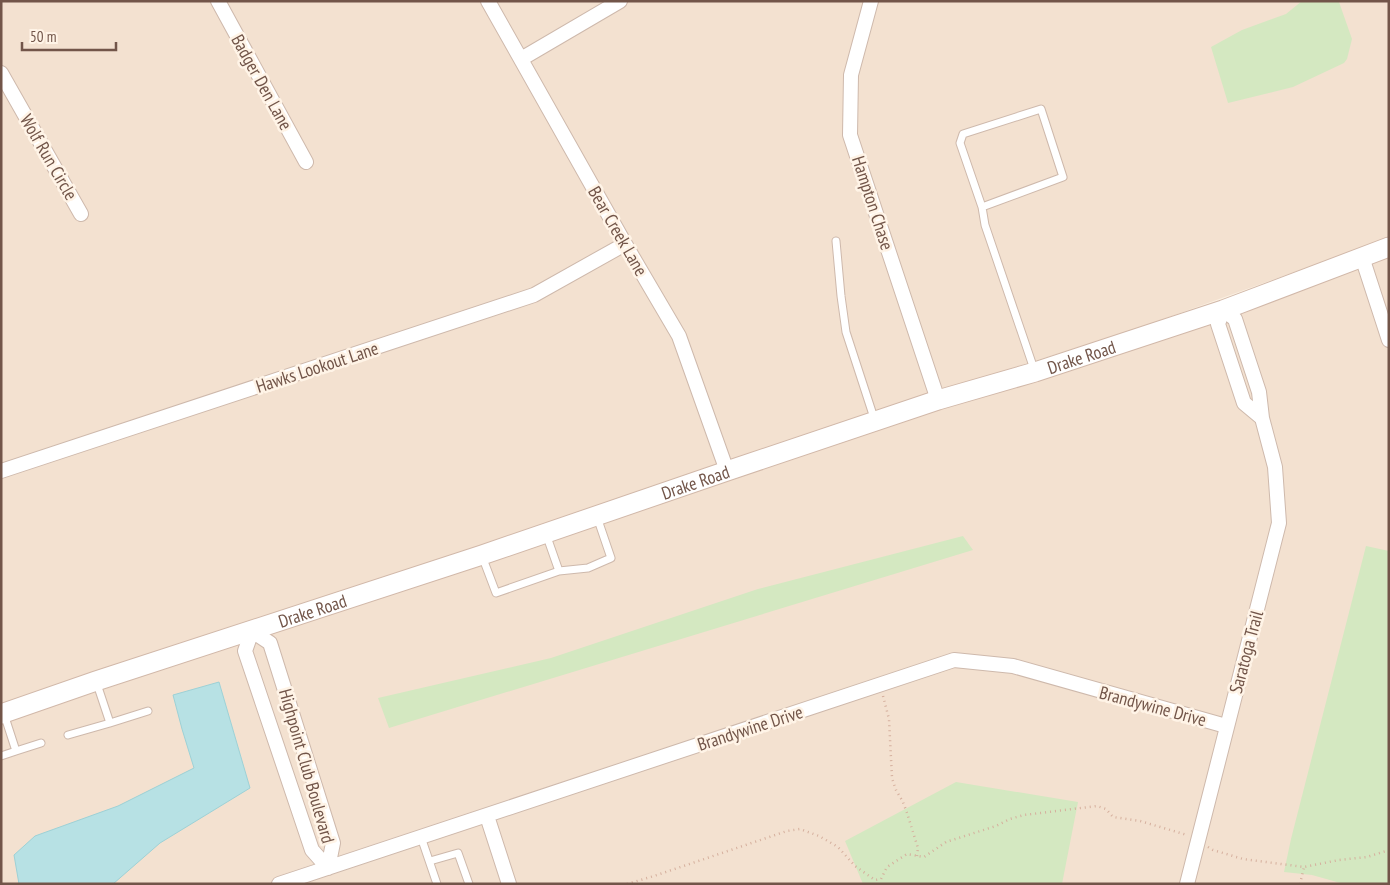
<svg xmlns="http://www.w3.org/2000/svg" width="1390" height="885" font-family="'PT Sans Narrow',sans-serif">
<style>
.residential{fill:#f3e1d0}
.green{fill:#d4e8c1}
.water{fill:#b7e1e4;stroke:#9dd1d6}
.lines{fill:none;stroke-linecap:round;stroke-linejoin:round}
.lane-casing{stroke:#ceb9ac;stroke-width:9}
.street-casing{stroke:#ceb9ac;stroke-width:16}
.secondary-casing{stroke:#d1b8a9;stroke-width:21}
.path{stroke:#d5af9d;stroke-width:2.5;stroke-dasharray:1 4;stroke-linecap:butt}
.lane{stroke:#fff;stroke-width:7}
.street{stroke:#fff;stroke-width:14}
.secondary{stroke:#fff;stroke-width:19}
.labels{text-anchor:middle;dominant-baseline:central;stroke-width:5;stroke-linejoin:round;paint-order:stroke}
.street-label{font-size:18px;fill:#725549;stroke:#fff4e7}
</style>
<rect width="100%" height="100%" fill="#fbf0e2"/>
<!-- residential -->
<path class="residential" d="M1 1H1389V238L1130 331 955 386 1 708Z
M1389 254V884H1V724Z"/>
<!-- green -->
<path class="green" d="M1302 1 1339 2 1352 39 1347 59 1344 63 1293 87 1228 103 1211 47 1242 30 1286 14Z
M963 536 973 550 389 728 378 698 551 658 758 589Z
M1366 546 1389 551V884H1344L1312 875 1284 872 1291 839Z
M956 782 1078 802 1062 884H863L845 841Z"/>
<!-- water -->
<path class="water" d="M219 682 250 788 160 843 113 884H19L14 855 35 836 118 806 194 768 182 729 173 695Z"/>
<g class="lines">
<defs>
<path id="lane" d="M982 207 1063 177 1041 109 963 134 960 143 982 207 985 225 1035 372
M836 241 841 296 846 332 875 421
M482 556 496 593 559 571 546 534
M559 571 588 568 611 558 597 517
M110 723 148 711
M68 735 110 723 96 681
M16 751 41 743
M1 756 16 751 4 714
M421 837 437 884
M430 861 458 853 469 884"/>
<path id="street" d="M218 1 306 162
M488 1 625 244 679 336 727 471
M871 1 851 75 850 135 938 400
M521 59 620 1
M1 73 81 214
M1362 257 1389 340
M1 471 534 295 625 244
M252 631 270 643 333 843 328 868 312 850 245 651Z
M487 816 509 884
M279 884 954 660 1013 666 1226 726
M1187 884 1279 523 1275 467 1262 418 1259 392 1235 319 1223 310 1218 324 1244 403 1262 418"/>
<g id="secondary">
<path id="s1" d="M1 714 96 681 482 555 727 471 938 400 1035 372 1223 310 1389 247"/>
</g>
</defs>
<!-- lane casing -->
<use href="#lane" class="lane-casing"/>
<!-- street casing -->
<use href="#street" class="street-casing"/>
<!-- secondary casing -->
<use href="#secondary" class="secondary-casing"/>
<!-- path -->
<path class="path" d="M883 696 889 719 892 778 896 790 903 802 907 813 918 848 917 856
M1208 847 1213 850 1243 859 1304 867 1339 860 1367 857 1389 850
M627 884 654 876 787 831 800 829 819 836 838 847 855 866 875 880 881 879 887 867 907 854 924 857 946 842 996 826 1010 819 1024 815 1097 806 1106 809 1113 817 1140 821 1187 835
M1300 884 1304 867"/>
<!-- lane -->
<use href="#lane" class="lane"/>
<!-- street -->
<use href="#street" class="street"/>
<!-- secondary -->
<use href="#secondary" class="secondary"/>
</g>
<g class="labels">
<!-- street labels -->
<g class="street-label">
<text transform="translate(262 82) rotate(61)">Badger Den Lane</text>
<text transform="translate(49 157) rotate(60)">Wolf Run Circle</text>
<text transform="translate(873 203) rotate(72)">Hampton Chase</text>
<text transform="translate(618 231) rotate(60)">Bear Creek Lane</text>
<text stroke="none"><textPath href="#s1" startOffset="1138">Drake Road</textPath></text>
<text transform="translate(317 367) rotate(-18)">Hawks Lookout Lane</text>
<text stroke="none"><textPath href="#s1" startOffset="732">Drake Road</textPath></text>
<text stroke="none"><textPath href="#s1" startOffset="328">Drake Road</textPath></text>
<text transform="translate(1246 652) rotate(-75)">Saratoga Trail</text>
<text transform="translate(1153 706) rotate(15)">Brandywine Drive</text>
<text transform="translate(750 728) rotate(-18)">Brandywine Drive</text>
<text transform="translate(307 766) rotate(74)">Highpoint Club Boulevard</text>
</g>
</g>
<!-- border -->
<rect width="1390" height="885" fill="none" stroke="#725549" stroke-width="5"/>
<!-- scale -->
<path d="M22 42v8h94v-8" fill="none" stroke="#725549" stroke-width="2.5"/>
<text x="30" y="42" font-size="15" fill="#725549" stroke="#fff4e7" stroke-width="4" paint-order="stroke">50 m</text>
</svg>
